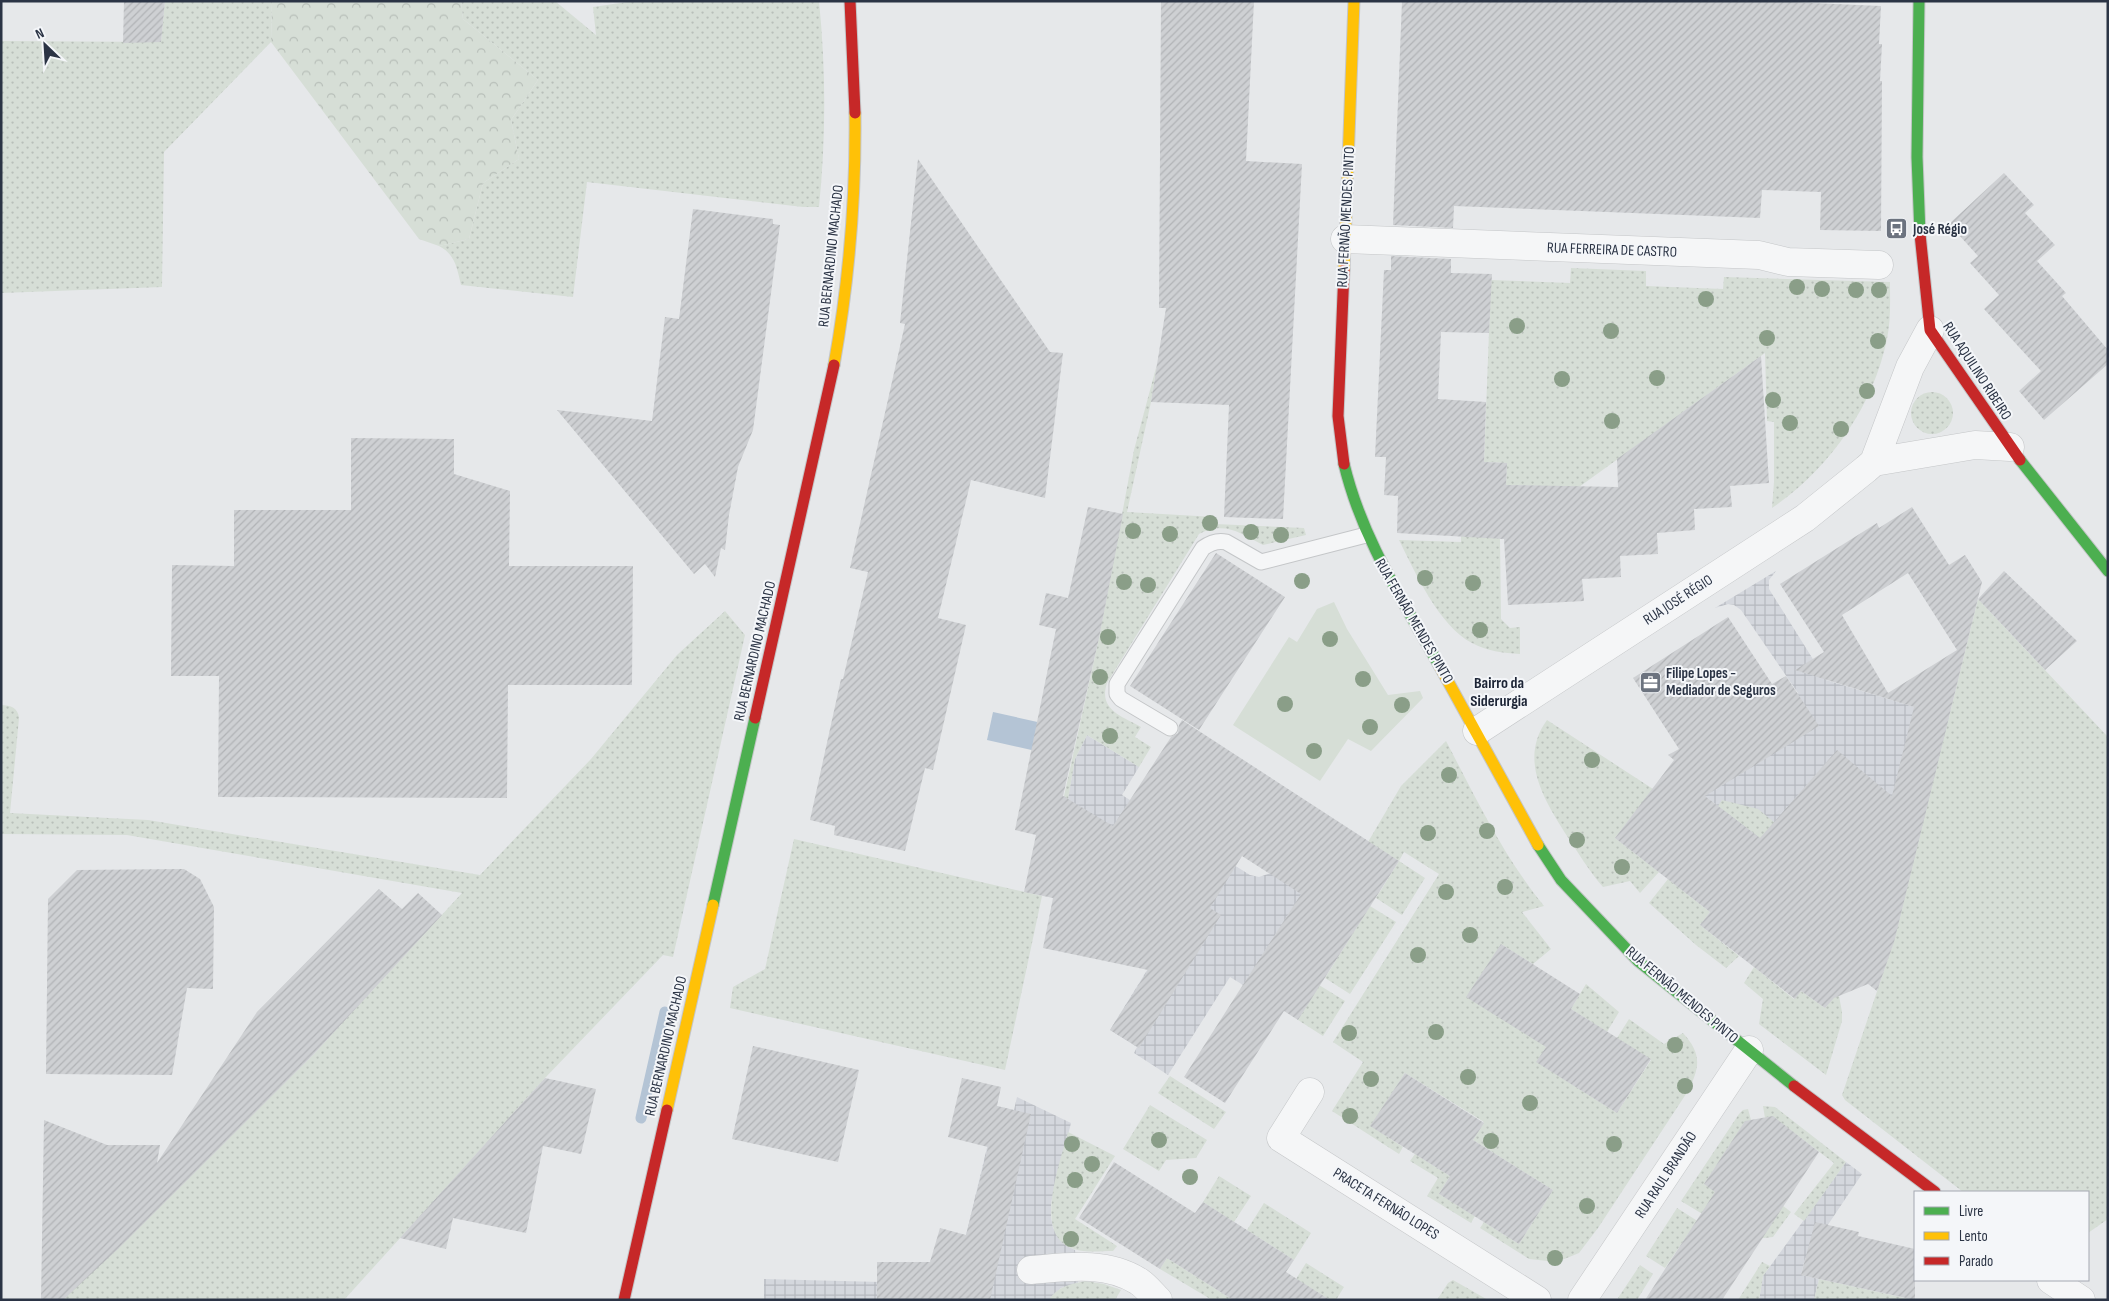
<svg xmlns="http://www.w3.org/2000/svg" width="2109" height="1301" font-family="'Sofia Sans Condensed',sans-serif">
<style>
.industrial{fill:url(#industrial-grid)}
.grass{fill:url(#grass-dots)}
.forest{fill:url(#forest-crowns)}
.park{fill:#d6ded6}
.water{fill:#b4c4d5}
.lines{fill:none;stroke-linecap:round;stroke-linejoin:round}
.stream{stroke:#b4c4d5;stroke-width:11}
.building{fill:url(#building-hatch);fill-rule:evenodd}
.lane-casing{stroke:#c4c6c8;stroke-width:17}
.street-casing{stroke:#c4c6c8;stroke-width:29}
.fast-casing{stroke:#c4c6c8;stroke-width:13}
.slow-casing{stroke:#c4c6c8;stroke-width:13}
.jam-casing{stroke:#c4c6c8;stroke-width:13}
.lane{stroke:#f5f6f7;stroke-width:15}
.street{stroke:#f5f6f7;stroke-width:28}
.fast{stroke:#4caf50;stroke-width:11}
.slow{stroke:#ffc107;stroke-width:11}
.jam{stroke:#c62828;stroke-width:11}
.tree{fill:#8a9e88}
.labels{text-anchor:middle;dominant-baseline:central;stroke-width:4;stroke-linejoin:round;paint-order:stroke}
.street-label{font-size:15px;fill:#2b3445;stroke:#f4f6f9}
.poi-label{font-size:15px;font-weight:bold;fill:#2b3445;stroke:#f4f6f9;text-anchor:start}
.neighbourhood-label{font-size:16px;font-weight:bold;fill:#1d2536;stroke:#f4f6f9}
</style>
<defs>
<pattern id="industrial-grid" width="8" height="8" patternUnits="userSpaceOnUse" patternTransform="scale(1.25)"><rect width="8" height="8" fill="#d4d7dd"/><path d="M0 4h8M4 0v8" fill="none" stroke="#b6b9bf"/></pattern>
<pattern id="grass-dots" width="8" height="8" patternUnits="userSpaceOnUse" patternTransform="scale(1.25)"><rect width="8" height="8" fill="#d6ded6"/><path d="M2 2h.1M6 6h.1" fill="none" stroke="#b8bfb9" stroke-width="1.8" stroke-linecap="round"/></pattern>
<pattern id="forest-crowns" width="20" height="18" patternUnits="userSpaceOnUse" patternTransform="scale(1.25)"><rect width="20" height="18" fill="#d6ded6"/><path d="M2 6a3 3 0 1 1 6 0M12 15a3 3 0 1 1 6 0" fill="none" stroke="#b8bfb9"/></pattern>
<pattern id="building-hatch" width="6" height="6" patternUnits="userSpaceOnUse" patternTransform="scale(1.25)"><rect width="6" height="6" fill="#ced0d3"/><path d="M-1 1l2-2M0 6l6-6M5 7l2-2" fill="none" stroke="#b1b3b6"/></pattern>
</defs>
<rect width="100%" height="100%" fill="#e6e8ea"/>
<!-- industrial -->
<path class="industrial" d="M1776 571 1769 580V589L1826 680 1950 718 1894 941 1858 933 1718 806 1673 772 1798 693 1741 610 1734 605 1728 604 1715 608Z
M1087 735 1139 767 1122 795 1250 875 1259 877 1271 873 1308 884 1243 985 1230 977 1168 1075 1134 1053 1137 1047 1110 1030 1185 909 1060 811 1064 796 1068 798 1075 759Z
M1017 1097 1071 1123 1051 1203V1217L1053 1228 1067 1246 1075 1250 1078 1283 1061 1288 1049 1300H764V1279L958 1284 966 1235 997 1106 1014 1110Z
M1846 1162 1862 1174 1805 1259 1801 1275 1819 1279 1814 1300H1759L1763 1276Z"/>
<!-- grass -->
<path class="grass" d="M165 1H272L271 42 164 152 162 287 1 293V41L161 42Z
M461 1H555L596 35 593 7 634 1H819C826 71 826 137 819 207H803L587 182 573 297 461 285C457 268 455 254 439 246L469 239 483 183 519 159 511 120 538 80 463 19Z
M1571 268 1646 271V286L1723 289 1724 277 1890 282C1890 301 1891 320 1887 339 1873 407 1829 469 1772 508L1774 482V422L1767 421 1765 353 1579 487 1506 485 1507 463 1484 462 1491 280 1570 283Z
M1157 364 1151 402 1127 512 1215 517V524L1304 528 1306 535 1263 545C1239 533 1226 521 1199 534L1107 683C1098 710 1122 716 1141 727L1135 737 1151 747 1139 767 1087 735 1075 759 1068 799 1064 796 1099 638 1134 450Z
M1911 413a21 21 0 1 1 42 0a21 21 0 1 1-42 0Z
M1461 536 1500 538 1501 619 1510 628 1520 627V654C1503 653 1487 651 1472 643 1439 626 1415 572 1399 540L1461 542Z
M1978 599 2108 737V1219L2088 1233V1192H1963L1845 1100 1842 1095 1894 941Z
M725 611 745 635 673 957 663 955 545 1078 344 1300H63L313 1055 462 893 127 835 1 834V705C11 705 18 708 19 718L10 813 148 820 480 875 591 759 677 655Z
M1547 720 1653 789 1615 838 1659 872 1640 893 1630 881 1603 887C1589 871 1579 854 1567 836 1545 801 1518 760 1547 720Z
M1446 741C1476 798 1503 856 1544 906L1522 912 1551 949 1533 964 1501 944 1546 1047 1537 1062 1617 1113 1651 1060 1617 1038 1629 1019 1664 1044 1683 1033C1702 1054 1700 1067 1688 1091L1598 1228 1579 1253 1557 1262 1529 1259 1480 1228 1484 1222 1519 1244 1553 1190 1473 1140 1484 1122 1405 1073 1371 1126 1403 1147 1399 1154 1332 1111 1363 1062 1333 1042 1439 874 1404 852 1399 861 1425 878 1402 915 1376 898 1399 861 1368 842 1401 786Z
M1722 800 1758 809 1803 846 1791 862 1718 806Z
M794 839 1042 896 1005 1070 730 1008 733 987 765 969Z
M1668 879 1710 912 1700 925 1739 956 1726 968 1696 945 1649 903Z
M1370 906 1396 922 1350 994 1325 978Z
M1754 967 1794 999 1801 991 1825 1008 1835 996H1839L1842 1012V1021L1826 1075 1759 1024 1763 999 1744 983Z
M1586 984 1619 1012 1607 1032 1571 1009Z
M1319 985 1345 1001 1323 1036 1298 1020Z
M1170 1076 1226 1112 1214 1129 1158 1093Z
M1150 1105 1207 1140 1196 1158 1166 1160 1159 1171 1123 1149Z
M1763 1106 1775 1107 1846 1162 1804 1221 1794 1214 1834 1163 1773 1117 1765 1118Z
M1748 1109 1751 1120 1745 1122 1704 1184 1759 1220 1774 1199 1791 1212 1773 1237 1745 1240 1681 1201 1739 1114 1743 1110Z
M1068 1132 1115 1156 1075 1219 1117 1246 1113 1251C1101 1251 1085 1253 1074 1249 1031 1237 1061 1161 1068 1132Z
M1415 1154 1450 1176 1439 1194 1475 1216 1471 1223 1427 1196 1438 1178 1410 1161Z
M1219 1176 1251 1196 1234 1222 1203 1202Z
M1264 1203 1311 1233 1294 1260 1247 1230Z
M1677 1208 1748 1253 1739 1267 1688 1234 1665 1268 1646 1256Z
M1167 1258 1233 1300H1212L1160 1269Z
M1762 1262 1770 1266 1763 1276 1759 1300H1738Z
M1306 1263 1344 1287 1336 1300H1330L1296 1279Z
M1640 1265 1653 1274 1637 1300H1619L1618 1298Z
M1819 1279 1914 1300H1814Z
M1453 1280 1488 1300H1437L1448 1283Z
M1085 1281 1104 1284 1121 1290 1115 1300H1049C1057 1287 1070 1284 1085 1281Z"/>
<!-- forest -->
<path class="forest" d="M272 1H461L463 19 538 80 511 120 519 159 483 183 469 239 439 246 419 239 271 42Z"/>
<!-- park -->
<path class="park" d="M1334 602 1347 629 1388 695 1420 691 1423 698 1371 751 1348 739 1320 781 1233 725 1289 637 1297 642 1317 609Z"/>
<!-- water -->
<path class="water" d="M993 712 1042 723 1036 751 987 740Z"/>
<g class="lines">
<!-- stream -->
<path class="stream" d="M641 1118 665 1012"/>
</g>
<!-- building -->
<path class="building" d="M124 1H165L161 42 123 43Z
M1161 1H1254L1246 161 1302 164 1283 519 1224 517 1229 405 1151 402 1166 308H1159Z
M1402 1H1769L1881 6 1879 44H1882L1880 81H1882L1881 231 1820 230 1821 192 1762 190 1760 218 1454 206 1453 228 1393 225Z
M918 159 1050 352 1063 353 1045 498 971 480 938 618 966 625 933 770 925 768 905 851 834 835 835 826 810 820 841 679H843L868 572 850 568 905 324 900 323Z
M2004 173 2034 205 2025 213 2055 245 2037 261 2066 293 2062 296 2108 350V364L2044 420 2019 391 2041 371 1984 309 1999 295 1970 263 1978 256 1949 224Z
M693 209 773 219V224L780 225 753 430 738 467 729 515 725 550 721 548 715 577 705 564 694 574 557 410 652 421 665 317 679 319Z
M1391 256 1451 259V273L1492 274 1489 333 1441 332 1438 399 1486 402 1484 462 1507 463 1506 485 1618 487 1617 459 1761 356 1769 483 1730 486 1732 507 1694 509 1695 530 1657 533 1658 554 1620 556 1621 577 1582 579 1584 601 1508 605 1504 539 1397 533 1398 496 1384 495 1386 457H1375L1384 270H1391Z
M351 438 454 439V474L510 491 509 566H633L632 685H508L507 798 218 797 219 676H171L172 565 234 566V510H351Z
M1088 507 1123 514 1099 638 1063 796 1113 826 1171 737 1178 733 1179 725 1182 720 1399 861 1298 1020 1284 1011 1225 1103 1184 1077 1301 894 1242 856 1210 908 1221 915 1139 1048 1110 1030 1148 970 1043 948 1053 898 1024 892 1036 835 1015 830 1056 629 1039 625 1046 593 1068 598Z
M1912 507 1949 565 1965 555 1982 582 1894 942 1877 991 1868 984 1834 998 1825 1008 1801 991 1795 999 1700 925 1710 912 1615 838 1674 760 1668 755 1679 749 1633 678 1728 617 1772 684 1786 676 1819 726 1705 796 1760 838 1837 750 1892 796 1914 707 1795 670 1824 652 1780 584 1877 523 1879 528ZM1908 573 1957 650 1888 693 1842 615Z
M1216 553 1285 597 1199 730 1130 686Z
M2004 571 2077 641 2045 670 1978 599Z
M184 869 200 879 214 907 213 989 187 988 172 1075 46 1074 48 899 77 870Z
M379 889 402 909 418 893 442 915 313 1055 117 1250 63 1300H41L44 1120 107 1145H160L157 1163 257 1012Z
M1501 944 1580 994 1571 1009 1651 1059 1617 1113 1536 1062 1546 1047 1466 997Z
M753 1046 859 1070 838 1162 732 1139Z
M1405 1073 1484 1123 1473 1140 1553 1190 1519 1244 1439 1194 1450 1176 1370 1126Z
M545 1078 596 1089 581 1154 543 1146 526 1233 453 1218 446 1249 400 1238Z
M962 1078 1001 1087 997 1106 1031 1114 990 1300H877V1262H930L940 1228 966 1235 988 1147 948 1137Z
M1773 1116 1819 1152 1722 1300H1645L1715 1192 1704 1184 1745 1121Z
M1114 1162 1195 1213 1203 1202 1294 1260 1286 1272 1330 1300H1233L1167 1258 1160 1269 1079 1218Z
M1815 1222 1859 1232 1858 1236 1915 1249V1300L1801 1275Z"/>
<g class="lines">
<defs>
<path id="lane" d="M1170 728 1121 699 1117 694V684L1203 548C1210 543 1217 540 1226 542L1261 562 1366 535"/>
<path id="street" d="M1345 239 1759 255 1788 262 1879 265
M1874 462 1975 445 2010 447
M1477 731 1805 518 1866 469 1874 462 1910 367 1930 330
M1310 1092 1281 1138 1537 1300
M1031 1270C1067 1267 1106 1261 1138 1281 1145 1285 1152 1294 1158 1300
M2051 1280 2081 1300
M1582 1300 1749 1050"/>
<path id="fast" d="M1919 1 1917 157 1920 234
M2020 460 2108 571
M1344 464C1362 539 1402 599 1439 665
M1538 845 1561 880 1638 961 1794 1086
M713 905 755 718"/>
<path id="slow" d="M1344 270 1354 1
M834 365C849 281 856 197 855 113
M1439 665 1538 845
M667 1110 713 905"/>
<path id="jam" d="M850 1 855 113
M1920 234 1930 330 2020 460
M1344 270 1338 416 1344 464
M755 718 834 365
M1794 1086 1935 1192
M624 1300 667 1110"/>
</defs>
<!-- lane casing -->
<use href="#lane" class="lane-casing"/>
<!-- street casing -->
<use href="#street" class="street-casing"/>
<!-- fast casing -->
<use href="#fast" class="fast-casing"/>
<!-- slow casing -->
<use href="#slow" class="slow-casing"/>
<!-- jam casing -->
<use href="#jam" class="jam-casing"/>
<!-- lane -->
<use href="#lane" class="lane"/>
<!-- street -->
<use href="#street" class="street"/>
<!-- fast -->
<use href="#fast" class="fast"/>
<!-- slow -->
<use href="#slow" class="slow"/>
<!-- jam -->
<use href="#jam" class="jam"/>
</g>
<!-- trees -->
<g class="tree">
<circle cx="1797" cy="287" r="8"/>
<circle cx="1822" cy="289" r="8"/>
<circle cx="1856" cy="290" r="8"/>
<circle cx="1879" cy="290" r="8"/>
<circle cx="1706" cy="299" r="8"/>
<circle cx="1517" cy="326" r="8"/>
<circle cx="1611" cy="331" r="8"/>
<circle cx="1767" cy="338" r="8"/>
<circle cx="1878" cy="341" r="8"/>
<circle cx="1657" cy="378" r="8"/>
<circle cx="1562" cy="379" r="8"/>
<circle cx="1867" cy="391" r="8"/>
<circle cx="1773" cy="400" r="8"/>
<circle cx="1612" cy="421" r="8"/>
<circle cx="1790" cy="423" r="8"/>
<circle cx="1841" cy="429" r="8"/>
<circle cx="1210" cy="523" r="8"/>
<circle cx="1133" cy="531" r="8"/>
<circle cx="1251" cy="532" r="8"/>
<circle cx="1170" cy="534" r="8"/>
<circle cx="1281" cy="535" r="8"/>
<circle cx="1425" cy="578" r="8"/>
<circle cx="1302" cy="581" r="8"/>
<circle cx="1124" cy="582" r="8"/>
<circle cx="1473" cy="583" r="8"/>
<circle cx="1148" cy="585" r="8"/>
<circle cx="1480" cy="630" r="8"/>
<circle cx="1108" cy="637" r="8"/>
<circle cx="1330" cy="639" r="8"/>
<circle cx="1100" cy="677" r="8"/>
<circle cx="1363" cy="679" r="8"/>
<circle cx="1285" cy="704" r="8"/>
<circle cx="1402" cy="705" r="8"/>
<circle cx="1370" cy="727" r="8"/>
<circle cx="1110" cy="736" r="8"/>
<circle cx="1314" cy="751" r="8"/>
<circle cx="1592" cy="760" r="8"/>
<circle cx="1449" cy="775" r="8"/>
<circle cx="1487" cy="831" r="8"/>
<circle cx="1428" cy="833" r="8"/>
<circle cx="1577" cy="840" r="8"/>
<circle cx="1622" cy="867" r="8"/>
<circle cx="1505" cy="887" r="8"/>
<circle cx="1446" cy="892" r="8"/>
<circle cx="1470" cy="935" r="8"/>
<circle cx="1418" cy="955" r="8"/>
<circle cx="1436" cy="1032" r="8"/>
<circle cx="1349" cy="1033" r="8"/>
<circle cx="1675" cy="1045" r="8"/>
<circle cx="1468" cy="1077" r="8"/>
<circle cx="1371" cy="1079" r="8"/>
<circle cx="1685" cy="1086" r="8"/>
<circle cx="1530" cy="1103" r="8"/>
<circle cx="1350" cy="1116" r="8"/>
<circle cx="1159" cy="1140" r="8"/>
<circle cx="1491" cy="1141" r="8"/>
<circle cx="1072" cy="1144" r="8"/>
<circle cx="1614" cy="1144" r="8"/>
<circle cx="1092" cy="1164" r="8"/>
<circle cx="1190" cy="1177" r="8"/>
<circle cx="1075" cy="1180" r="8"/>
<circle cx="1587" cy="1206" r="8"/>
<circle cx="1071" cy="1239" r="8"/>
<circle cx="1555" cy="1258" r="8"/>
</g>
<!-- icons -->
<defs>
<symbol id="bus-square" viewBox="-11 -11 22 22"><rect x="-9" y="-9" width="18" height="18" rx="4" fill="#6c737f" stroke="#f4f6f9"/><path d="M-5-6H5V4H4V6H2V4H-2V6H-4V4H-5ZM-3.5-4V0h7V-4ZM-3.5 1.2v1.5H-2V1.2ZM2 1.2v1.5H3.5V1.2Z" fill="#fff"/></symbol>
<symbol id="office-square" viewBox="-11 -11 22 22"><rect x="-9" y="-9" width="18" height="18" rx="4" fill="#6c737f" stroke="#f4f6f9"/><path d="M-6-3h4V-5.5h4V-3h4V5H-6ZM-1-4.5V-3h2v-1.5ZM-6 0V1H6V0Z" fill="#fff"/></symbol>
</defs>
<g fill-rule="evenodd">
<use href="#bus-square" x="1884" y="216" width="25" height="25"/>
<use href="#office-square" x="1638" y="670" width="25" height="25"/>
</g>
<g class="labels">
<!-- street labels -->
<g class="street-label">
<text transform="translate(1346 217) rotate(-87)">RUA FERNÃO MENDES PINTO</text>
<text transform="translate(1612 250) rotate(2)">RUA FERREIRA DE CASTRO</text>
<text transform="translate(831 256) rotate(-84)">RUA BERNARDINO MACHADO</text>
<text transform="translate(1977 371) rotate(57)">RUA AQUILINO RIBEIRO</text>
<text transform="translate(1678 600) rotate(-33)">RUA JOSÉ RÉGIO</text>
<text transform="translate(1414 621) rotate(60)">RUA FERNÃO MENDES PINTO</text>
<text transform="translate(755 651) rotate(-77)">RUA BERNARDINO MACHADO</text>
<text transform="translate(1682 995) rotate(40)">RUA FERNÃO MENDES PINTO</text>
<text transform="translate(666 1046) rotate(-77)">RUA BERNARDINO MACHADO</text>
<text transform="translate(1666 1175) rotate(-57)">RUA RAUL BRANDÃO</text>
<text transform="translate(1386 1204) rotate(32)">PRACETA FERNÃO LOPES</text>
</g>
<!-- poi labels -->
<g class="poi-label">
<text x="1913" y="229">José Régio</text>
<text x="1666" y="673">Filipe Lopes -<tspan x="1666" dy="17">Mediador de Seguros</tspan></text>
</g>
<!-- neighbourhood labels -->
<g class="neighbourhood-label">
<text x="1499" y="683">Bairro da<tspan x="1499" dy="18">Siderurgia</tspan></text>
</g>
</g>
<!-- border -->
<rect width="2109" height="1301" fill="none" stroke="#2b3445" stroke-width="5"/>
<!-- legend -->
<rect x="1914" y="1191" width="175" height="90" fill="#f4f6f9" stroke="#a4a8b1"/>
<rect x="1924" y="1207" width="25" height="8" fill="#4caf50" stroke="#a4a8b1"/>
<text x="1959" y="1216" font-size="15" fill="#2b3445">Livre</text>
<rect x="1924" y="1232" width="25" height="8" fill="#ffc107" stroke="#a4a8b1"/>
<text x="1959" y="1241" font-size="15" fill="#2b3445">Lento</text>
<rect x="1924" y="1257" width="25" height="8" fill="#c62828" stroke="#a4a8b1"/>
<text x="1959" y="1266" font-size="15" fill="#2b3445">Parado</text>
<!-- north arrow -->
<g transform="translate(45 45) rotate(335)" stroke="#f4f6f9" stroke-width="4" paint-order="stroke">
<path d="M0-4L9 19L0 12L-9 19Z" fill="#2b3445"/>
<text y="-8" font-size="14" font-weight="bold" text-anchor="middle" fill="#2b3445">N</text>
</g>
</svg>
